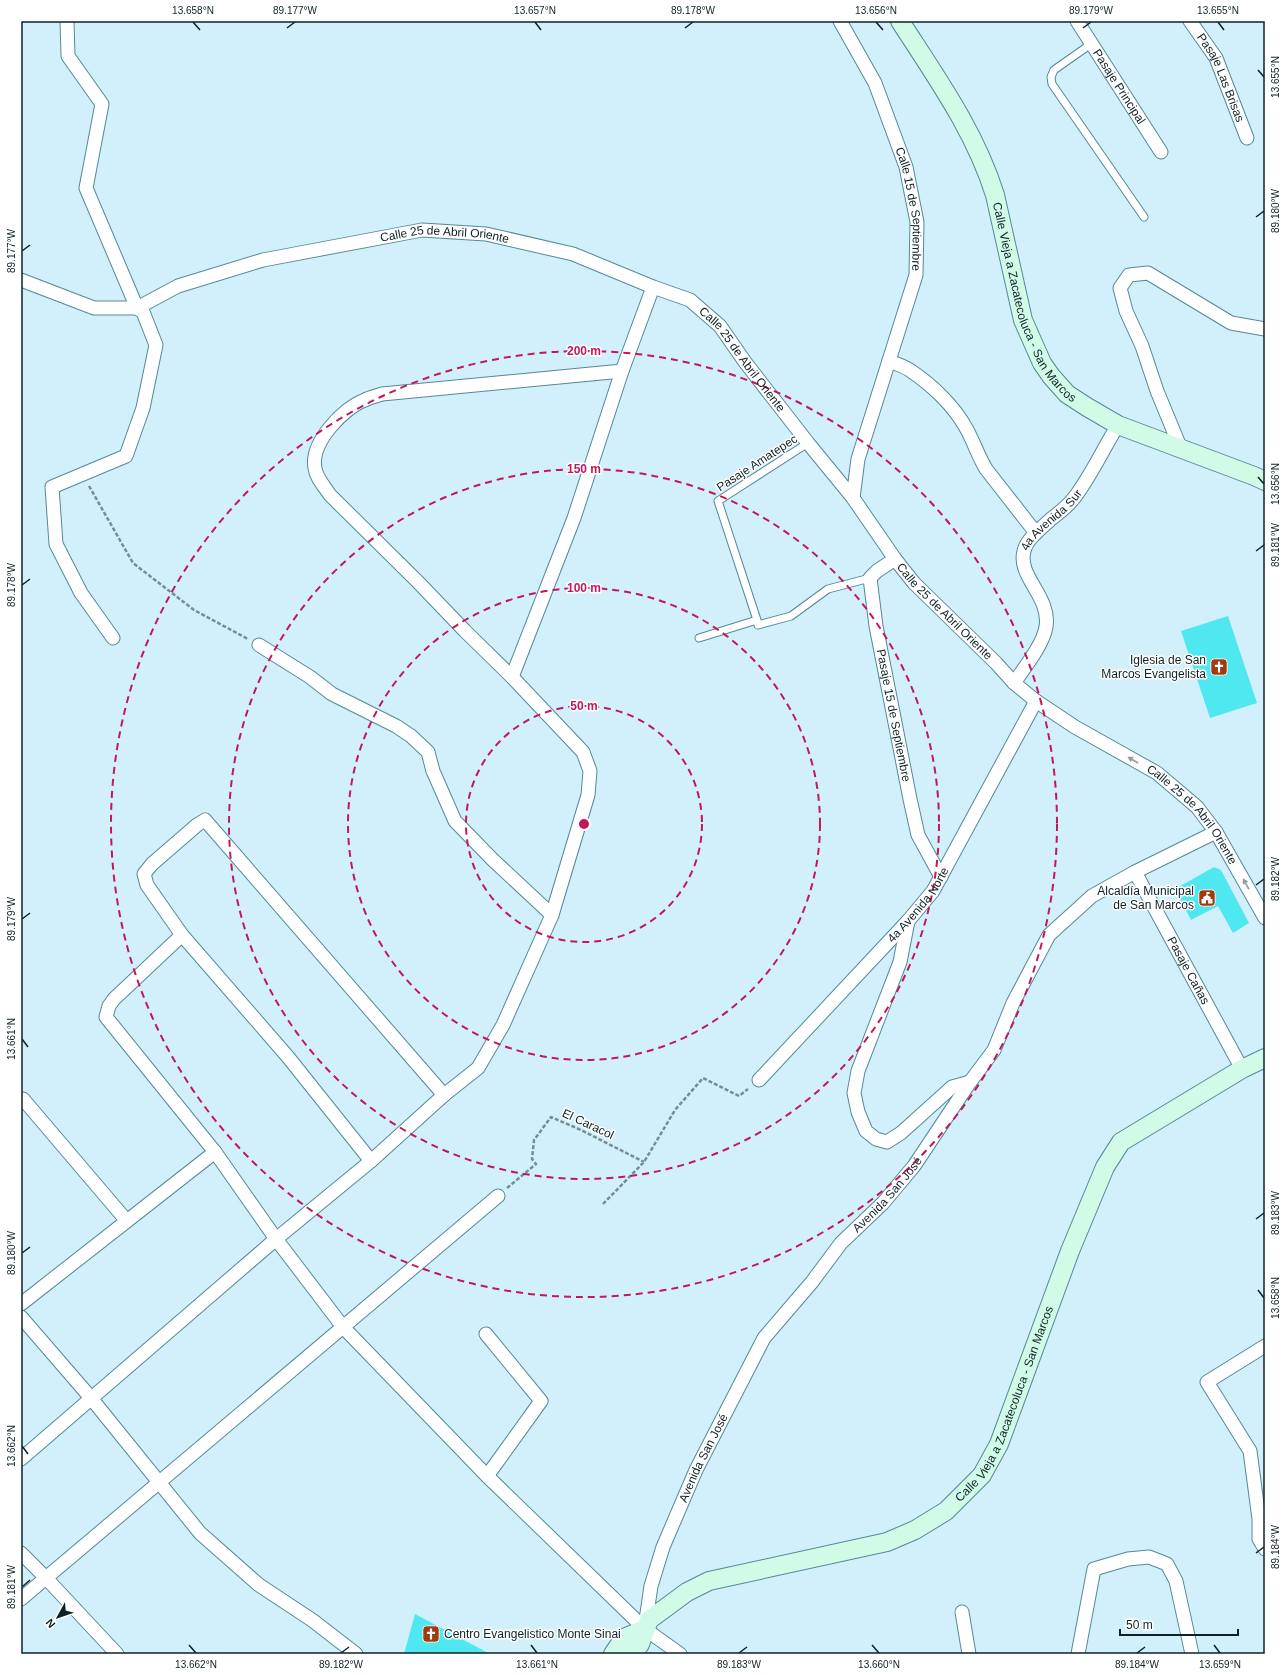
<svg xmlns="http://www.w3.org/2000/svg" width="1286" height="1675" font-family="Arial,sans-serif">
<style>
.building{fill:#4fe8f0}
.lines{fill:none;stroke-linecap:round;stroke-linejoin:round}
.service-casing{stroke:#558898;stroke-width:9}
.minor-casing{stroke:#558898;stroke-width:15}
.secondary-casing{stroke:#558898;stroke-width:20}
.path{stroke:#748e97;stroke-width:2.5;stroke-dasharray:4 2;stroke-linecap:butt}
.service{stroke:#fff;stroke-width:7}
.minor{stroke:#fff;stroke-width:13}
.secondary{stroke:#d1fbe7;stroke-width:18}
.oneway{fill:#929c9e}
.ticks{fill:none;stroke:#0d2228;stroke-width:1.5}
.ring{fill:none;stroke:#c2185b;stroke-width:2;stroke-dasharray:7 5}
.labels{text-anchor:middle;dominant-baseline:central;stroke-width:3;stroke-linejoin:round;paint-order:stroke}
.street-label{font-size:12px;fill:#0d2228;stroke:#fff}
.poi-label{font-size:12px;fill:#0d2228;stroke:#fff;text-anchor:end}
.centre{fill:#c2185b;stroke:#fff;stroke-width:2}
.ring-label{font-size:12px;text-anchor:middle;font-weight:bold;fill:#c2185b;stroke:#fff;stroke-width:3;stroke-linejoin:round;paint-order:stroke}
.neatline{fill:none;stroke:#0d2228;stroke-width:1.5}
.ticks-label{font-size:10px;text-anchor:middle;fill:#0d2228}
</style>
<rect width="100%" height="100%" fill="#d1f0fb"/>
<!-- building -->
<path class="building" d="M1228 616 1257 703 1210 718 1181 631Z
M1214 867 1221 870 1249 923 1233 933 1218 906 1191 920 1175 889Z
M415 1614 490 1654H404Z"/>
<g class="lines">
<defs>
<path id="service" d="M1091 44 1054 70 1051 77 1052 84 1144 217
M757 620 718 501 808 443
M699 638 757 620 758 625 791 616 828 589 870 578"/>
<g id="minor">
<path d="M67 21 68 56 102 104 86 188 137 308 143 312 156 345 143 408 126 456 52 487 56 544 81 593 113 638"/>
<path id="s1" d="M840 21 875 83 906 167 917 222 916 275 858 459 853 498"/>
<path id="s2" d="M1077 21 1161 152"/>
<path id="s3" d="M1190 21 1216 58 1247 138"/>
<path id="s4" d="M21 280 94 308H137L178 286 263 260 422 230 486 234 573 254 653 287 690 300 720 326 745 362 808 443 853 498 895 559 914 583 996 663 1014 683 1036 701 1075 727 1157 773 1197 807 1216 832 1265 918"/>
<path d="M889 361C896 364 905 366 911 371 932 385 954 406 966 428 974 442 978 456 986 469L1036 533"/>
<path d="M1181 449 1157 391 1142 346 1126 311 1120 288 1129 275 1148 273 1231 323 1265 329"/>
<path id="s5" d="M895 559 877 571 870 578 876 626 910 799 918 835 941 877"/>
<path d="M259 645 310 677 332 694 396 726 411 736 428 752 433 771 455 821 493 860 552 915"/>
<path d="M512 677 574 518 622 371 653 287"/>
<path id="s6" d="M1014 683C1024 668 1043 645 1046 627 1051 596 1017 577 1024 551 1027 538 1042 528 1051 519 1059 513 1068 506 1074 498 1091 476 1103 449 1118 425"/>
<path id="s7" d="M1135 872 1242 1069"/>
<path d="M908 921 900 962 858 1071 854 1093 858 1112 866 1131 876 1139 887 1142 901 1133 952 1087 970 1082"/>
<path d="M182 935 114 999 109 1006 106 1017 215 1152 276 1239 343 1327 487 1476 645 1629 680 1654"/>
<path id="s8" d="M759 1080 908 921 933 891 1036 701"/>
<path d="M23 1099 126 1220"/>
<path d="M371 1161 288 1057 182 935 147 885 144 874 152 864 197 825 205 820 444 1095"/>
<path d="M21 1304 215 1152"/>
<path d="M21 1317 91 1398 200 1533 259 1585 312 1620 356 1654"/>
<path d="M486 1334 541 1401 487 1476"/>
<path d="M1265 1346 1207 1382 1250 1451 1259 1519V1539L1265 1549"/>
<path d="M21 1459 276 1239 371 1161 444 1095 478 1068 503 1025 552 915 588 795 590 771 583 752 512 677 465 631 418 582 330 495C325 487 316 478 315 468 310 443 343 408 365 400 370 397 377 396 382 394L622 371"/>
<path d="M21 1553 46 1578 117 1654"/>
<path d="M21 1599 498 1196"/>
<path d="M962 1612 969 1654"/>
<path id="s9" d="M645 1627 651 1586 663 1547 696 1470 764 1338 812 1282 841 1243 883 1203 914 1166 970 1082 994 1050 1013 1003 1049 935 1092 896 1135 872 1216 832"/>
<path d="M1078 1654 1094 1569 1128 1559 1149 1557 1167 1564 1176 1581 1192 1654"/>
</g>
<g id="secondary">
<path id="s10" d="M900 21C936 77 975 131 995 195L1023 320 1042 363 1051 376 1067 394 1087 407 1118 425 1254 476 1265 481"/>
<path d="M613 1654 624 1638 645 1629"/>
<path id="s11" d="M633 1654 640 1644 649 1620 687 1592 709 1581 887 1542 915 1530 946 1511 982 1475 999 1444 1070 1251 1105 1167 1121 1142 1242 1069 1265 1058"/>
</g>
</defs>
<!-- service casing -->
<use href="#service" class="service-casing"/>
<!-- minor casing -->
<use href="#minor" class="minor-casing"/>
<!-- secondary casing -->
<use href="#secondary" class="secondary-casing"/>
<!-- path -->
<path class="path" d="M89 486 133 563 194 610 248 639
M507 1188 536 1164 532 1159 534 1140 551 1117 581 1130 644 1162
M603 1204 644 1162 675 1110 703 1078 739 1096 748 1089"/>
<!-- service -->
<use href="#service" class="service"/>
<!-- minor -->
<use href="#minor" class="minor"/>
<!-- secondary -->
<use href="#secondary" class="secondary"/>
</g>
<!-- one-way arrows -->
<defs><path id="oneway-solid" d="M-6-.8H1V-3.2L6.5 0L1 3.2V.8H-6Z"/></defs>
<g class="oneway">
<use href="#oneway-solid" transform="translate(1133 760) rotate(-150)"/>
<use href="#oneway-solid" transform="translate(1246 884) rotate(-119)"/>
</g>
<!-- ticks -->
<path class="ticks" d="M193 22 200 30M535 22 541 30M876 22 883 30M1218 22 1224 30M287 28 295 22M685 28 693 22M1083 28 1091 22M1258 70 1264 77M1256 217 1264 211M22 251 30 245M1258 477 1264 484M1256 551 1264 545M22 585 30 579M1256 885 1264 879M22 919 30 913M22 1039 28 1047M1256 1219 1264 1213M22 1253 30 1247M1258 1290 1264 1298M22 1446 28 1454M1256 1553 1264 1547M22 1587 30 1580M189 1645 196 1653M531 1645 537 1653M872 1645 879 1653M1214 1645 1220 1653M341 1653 349 1647M739 1653 747 1647M1137 1653 1145 1647"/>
<!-- distance rings -->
<g class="ring">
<circle cx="584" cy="824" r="118"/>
<circle cx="584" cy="824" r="236"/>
<circle cx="584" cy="824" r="355"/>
<circle cx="584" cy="824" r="473"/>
</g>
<!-- icons -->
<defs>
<symbol id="church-square" viewBox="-11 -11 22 22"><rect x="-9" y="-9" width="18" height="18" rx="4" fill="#a03a10" stroke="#fff"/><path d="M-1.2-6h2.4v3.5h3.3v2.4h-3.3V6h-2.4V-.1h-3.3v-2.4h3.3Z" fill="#fff"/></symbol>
<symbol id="civic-square" viewBox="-11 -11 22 22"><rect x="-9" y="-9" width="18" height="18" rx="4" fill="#a03a10" stroke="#fff"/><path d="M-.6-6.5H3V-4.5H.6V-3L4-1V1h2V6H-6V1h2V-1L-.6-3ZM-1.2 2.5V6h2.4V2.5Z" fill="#fff"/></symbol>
</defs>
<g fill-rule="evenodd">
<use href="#church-square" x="1209" y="657" width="20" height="20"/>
<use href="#civic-square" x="1197" y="888" width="20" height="20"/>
<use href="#church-square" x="421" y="1624" width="20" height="20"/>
</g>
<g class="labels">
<!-- street labels -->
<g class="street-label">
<text stroke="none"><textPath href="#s3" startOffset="65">Pasaje Las Brisas</textPath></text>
<text stroke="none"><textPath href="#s2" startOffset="78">Pasaje Principal</textPath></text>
<text stroke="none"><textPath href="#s1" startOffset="203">Calle 15 de Septiembre</textPath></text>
<text stroke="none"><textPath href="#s4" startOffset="441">Calle 25 de Abril Oriente</textPath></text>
<text stroke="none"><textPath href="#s10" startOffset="315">Calle Vieja a Zacatecoluca - San Marcos</textPath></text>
<text stroke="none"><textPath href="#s4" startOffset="777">Calle 25 de Abril Oriente</textPath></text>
<text transform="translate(757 463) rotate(-33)">Pasaje Amatepec</text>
<text stroke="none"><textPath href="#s6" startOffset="188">4a Avenida Sur</textPath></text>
<text stroke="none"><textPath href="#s4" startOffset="1101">Calle 25 de Abril Oriente</textPath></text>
<text stroke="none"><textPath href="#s5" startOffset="171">Pasaje 15 de Septiembre</textPath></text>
<text stroke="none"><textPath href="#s4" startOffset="1425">Calle 25 de Abril Oriente</textPath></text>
<text stroke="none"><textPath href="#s8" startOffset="237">4a Avenida Norte</textPath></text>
<text stroke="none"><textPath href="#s7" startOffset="112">Pasaje Cañas</textPath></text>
<text transform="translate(588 1124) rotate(25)">El Caracol</text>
<text stroke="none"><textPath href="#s9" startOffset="504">Avenida San José</textPath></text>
<text stroke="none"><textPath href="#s11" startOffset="483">Calle Vieja a Zacatecoluca - San Marcos</textPath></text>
<text stroke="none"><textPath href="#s9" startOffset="180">Avenida San José</textPath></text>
</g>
<!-- poi labels -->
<g class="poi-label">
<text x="1206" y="660">Iglesia de San<tspan x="1206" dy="14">Marcos Evangelista</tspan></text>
<text x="1194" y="891">Alcaldía Municipal<tspan x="1194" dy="14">de San Marcos</tspan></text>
<text x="444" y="1634" text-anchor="start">Centro Evangelistico Monte Sinai</text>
</g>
</g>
<circle cx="584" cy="824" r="6" class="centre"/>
<g class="ring-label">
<text x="584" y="355">200 m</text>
<text x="584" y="473">150 m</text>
<text x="584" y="592">100 m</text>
<text x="584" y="710">50 m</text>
</g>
<!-- border -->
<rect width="1286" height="1675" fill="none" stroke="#ffffff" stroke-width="44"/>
<!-- north arrow -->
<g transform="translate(58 1617) rotate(230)" stroke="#ffffff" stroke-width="3" paint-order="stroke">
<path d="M0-3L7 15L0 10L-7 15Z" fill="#0d2228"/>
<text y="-6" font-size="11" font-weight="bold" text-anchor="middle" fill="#0d2228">N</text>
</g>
<!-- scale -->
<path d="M1120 1629v6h118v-6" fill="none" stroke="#0d2228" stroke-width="2"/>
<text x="1126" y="1629" font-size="12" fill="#0d2228" stroke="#ffffff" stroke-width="3" paint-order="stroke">50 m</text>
<rect x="22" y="22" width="1242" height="1631" class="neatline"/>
<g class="ticks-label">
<text x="193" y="14">13.658°N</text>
<text x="295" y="14">89.177°W</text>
<text x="535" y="14">13.657°N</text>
<text x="693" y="14">89.178°W</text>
<text x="876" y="14">13.656°N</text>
<text x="1091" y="14">89.179°W</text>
<text x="1218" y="14">13.655°N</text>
<text transform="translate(1275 77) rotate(-90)" y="4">13.655°N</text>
<text transform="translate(1275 211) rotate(-90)" y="4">89.180°W</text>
<text transform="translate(11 251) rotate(-90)" y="4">89.177°W</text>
<text transform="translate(1275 484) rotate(-90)" y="4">13.656°N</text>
<text transform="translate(1275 545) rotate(-90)" y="4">89.181°W</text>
<text transform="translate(11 585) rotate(-90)" y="4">89.178°W</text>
<text transform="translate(1275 879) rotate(-90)" y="4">89.182°W</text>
<text transform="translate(11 919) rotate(-90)" y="4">89.179°W</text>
<text transform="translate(11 1039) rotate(-90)" y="4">13.661°N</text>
<text transform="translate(1275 1213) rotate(-90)" y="4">89.183°W</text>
<text transform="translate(11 1253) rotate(-90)" y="4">89.180°W</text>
<text transform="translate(1275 1298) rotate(-90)" y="4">13.658°N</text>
<text transform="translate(11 1446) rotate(-90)" y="4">13.662°N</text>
<text transform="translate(1275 1547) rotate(-90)" y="4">89.184°W</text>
<text transform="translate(11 1587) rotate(-90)" y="4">89.181°W</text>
<text x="196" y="1668">13.662°N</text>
<text x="341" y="1668">89.182°W</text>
<text x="537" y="1668">13.661°N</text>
<text x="739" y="1668">89.183°W</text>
<text x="879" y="1668">13.660°N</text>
<text x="1137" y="1668">89.184°W</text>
<text x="1220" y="1668">13.659°N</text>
</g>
</svg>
